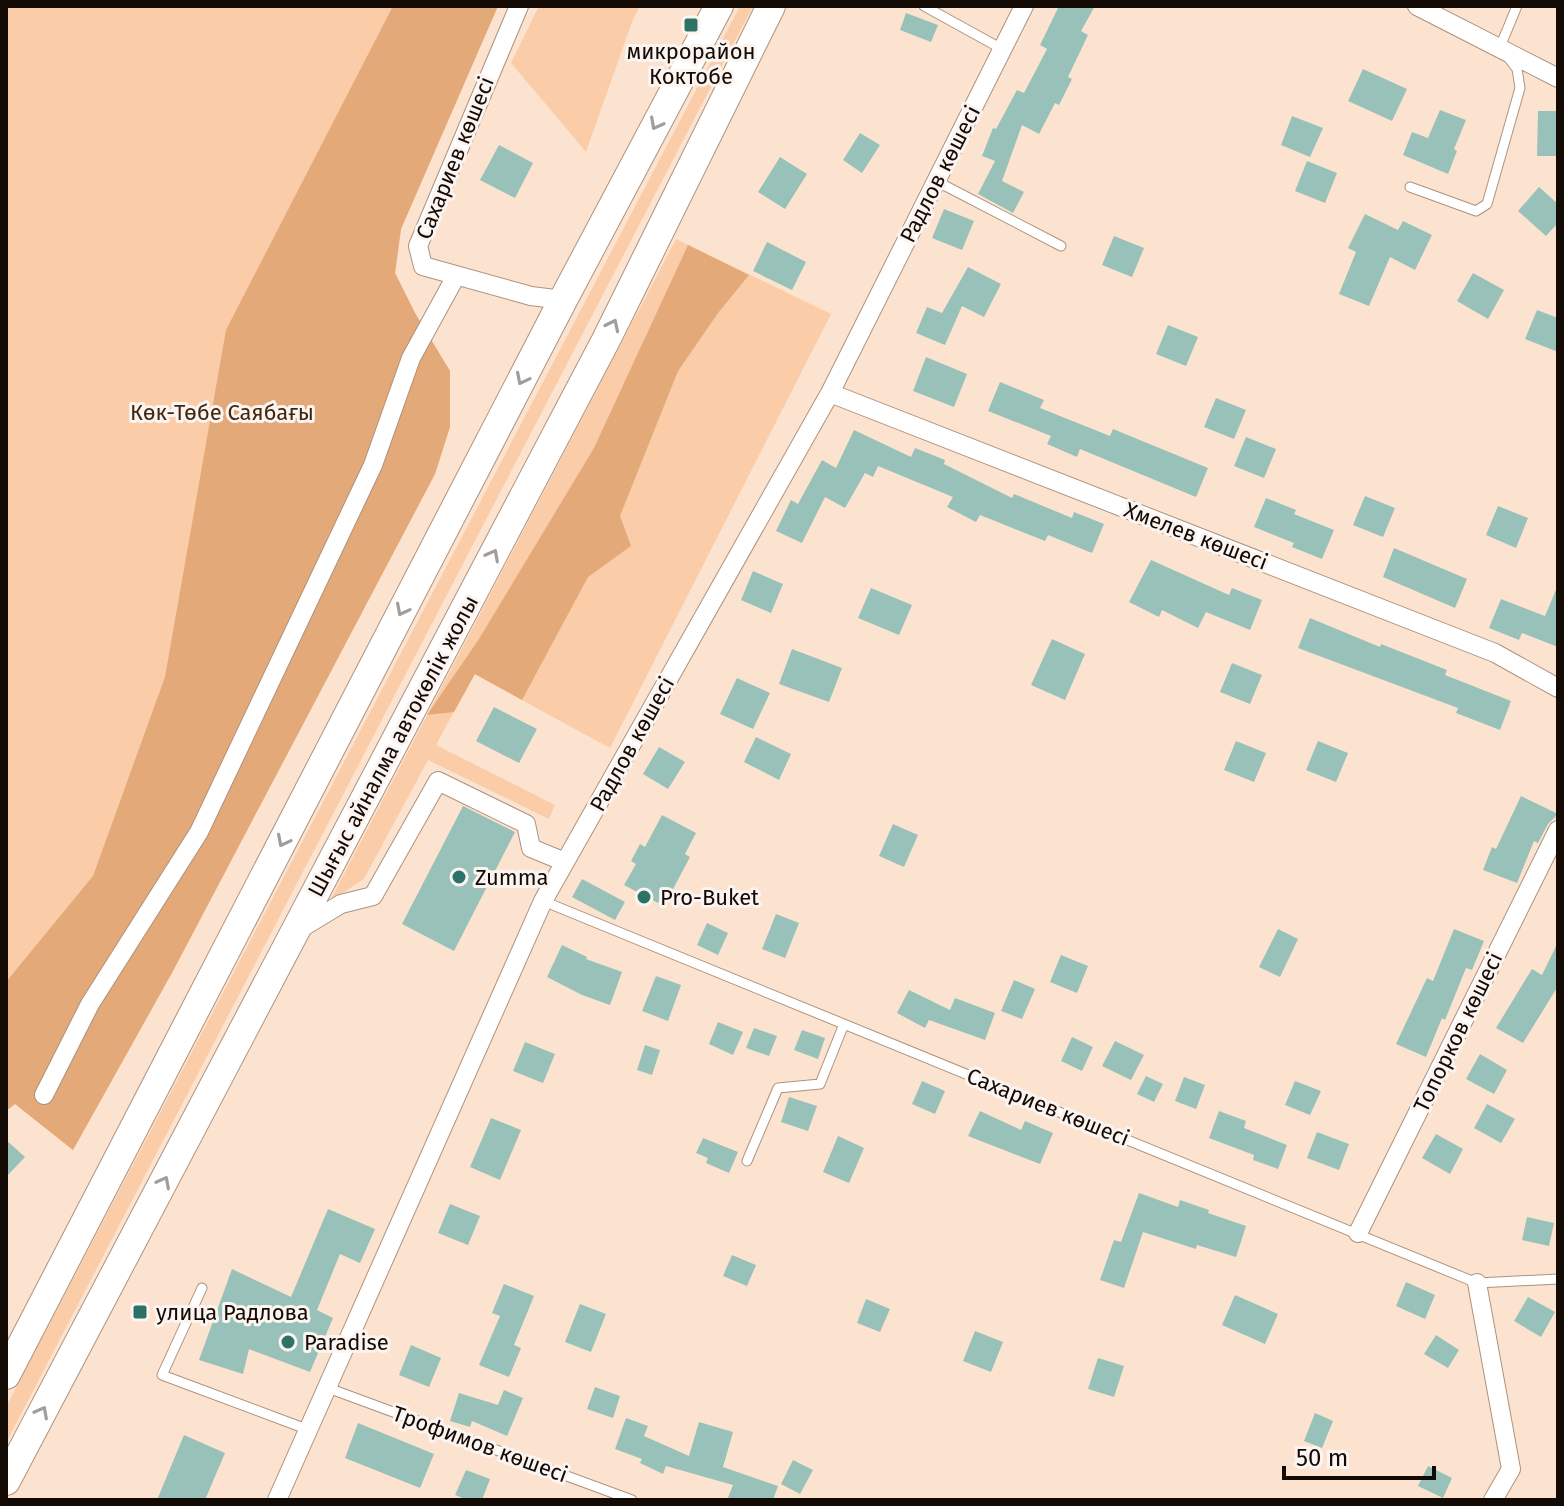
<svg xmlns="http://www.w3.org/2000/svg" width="1564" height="1506" font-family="'Fira Sans',sans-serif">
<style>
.green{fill:#facca7}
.forest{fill:#e3a979}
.building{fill:#98c2b9}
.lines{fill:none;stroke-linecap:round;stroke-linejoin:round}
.service-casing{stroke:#ae927c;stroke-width:11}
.minor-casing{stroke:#ae927c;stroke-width:20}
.primary-casing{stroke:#ae927c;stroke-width:30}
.service{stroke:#fff;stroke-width:9}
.minor{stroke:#fff;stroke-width:18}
.primary{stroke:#fff;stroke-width:28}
.oneway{stroke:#a19d9b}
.poi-dot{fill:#2d7267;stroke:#fbf4f0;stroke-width:3}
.labels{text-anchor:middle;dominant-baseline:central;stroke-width:6;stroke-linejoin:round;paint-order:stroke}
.poi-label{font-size:22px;fill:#130a04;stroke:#fbf4f0;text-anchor:start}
.street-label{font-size:22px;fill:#130a04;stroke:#fbf4f0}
.park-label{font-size:22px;fill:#402712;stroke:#fbf4f0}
</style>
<rect width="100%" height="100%" fill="#fce3d0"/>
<!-- green -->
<path class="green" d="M6 6H498L401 229 395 273 415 313 450 371V427L435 474 173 971 73 1150 15 1104 6 1111Z
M539 6H640L632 22 586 152 511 63Z
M740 6H753L6 1443V1407Z
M676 239 831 314 610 748 474 674 436 745 555 805 549 819 428 760 364 879 330 901Z"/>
<!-- forest -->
<path class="forest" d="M393 6H498L401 229 395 273 415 313 450 371V427L435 474 173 971 73 1150 15 1104 6 1111V982L93 876 165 677 226 330Z
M688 245 749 275 718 313 678 371 620 516 631 546 588 577 522 700 475 674 454 712 427 715 479 639 594 448Z"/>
<!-- building -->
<path class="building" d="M1059 6H1095L1081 31 1088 35 1068 77 1072 79 1059 105 1055 103 1039 134 1022 125 1002 181 1024 192 1013 213 978 194 995 161 982 156 993 128 996 129 1017 90 1024 93 1047 49 1040 45Z
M906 13 938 25 931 42 900 30Z
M1363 69 1407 89 1392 121 1348 101Z
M1440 110 1466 120 1454 149 1457 151 1448 174 1403 155 1412 132 1428 138Z
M1538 111H1558V156H1537Z
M1292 116 1323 128 1310 157 1281 145Z
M860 133 880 145 862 173 843 160Z
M499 145 533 163 515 198 480 180Z
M780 157 807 174 785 209 758 192Z
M1307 161 1337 173 1325 203 1295 191Z
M1539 187 1558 204V223L1546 236 1518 211Z
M944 209 974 221 962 250 932 238Z
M1365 214 1398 230 1403 221 1432 235 1415 270 1390 257 1369 306 1339 294 1356 252 1348 248Z
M1114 236 1144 248 1132 277 1102 265Z
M767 242 806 262 792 290 753 271Z
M968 267 1001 284 984 317 962 306 945 345 916 333 927 307 942 313Z
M1473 273 1504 290 1488 319 1457 301Z
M1537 310 1558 318V352L1525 339Z
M1168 325 1198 337 1186 366 1156 354Z
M926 357 967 374 954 407 913 391Z
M1000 382 1044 400 1040 408 1110 436 1113 429 1208 468 1196 497 1080 449 1077 457 1047 444 1051 436 988 411Z
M1216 398 1246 410 1234 439 1204 427Z
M854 430 911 457 915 448 945 460 944 464 1012 498 1014 494 1072 518 1074 512 1104 524 1092 553 1048 535 1045 541 980 515 976 522 947 507 953 497 878 466 873 477 865 473 845 508 825 497 802 543 776 531 791 500 798 504 822 460 836 468Z
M1246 437 1276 449 1264 478 1234 466Z
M1365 496 1395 508 1383 537 1353 525Z
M1266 498 1296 510 1294 514 1334 530 1322 559 1292 547 1294 543 1254 527Z
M1498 506 1528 518 1516 548 1486 535Z
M1394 548 1467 579 1455 608 1383 577Z
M1151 560 1229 595 1232 588 1262 600 1250 630 1206 612 1198 628 1162 610 1159 617 1129 602Z
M753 571 783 584 771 613 741 600Z
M1558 585V647L1522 633 1519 640 1489 628 1501 599 1545 616Z
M871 588 912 605 899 635 858 618Z
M1310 618 1380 647 1381 644 1447 670 1445 675 1511 701 1500 730 1456 713 1458 708 1298 648Z
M1052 639 1085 654 1065 700 1031 685Z
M792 649 842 668 829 702 779 684Z
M1232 663 1262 675 1250 704 1220 692Z
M737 678 770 693 753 729 720 714Z
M494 707 537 729 519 763 476 741Z
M756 737 791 754 779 780 744 762Z
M1236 741 1266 753 1254 782 1224 770Z
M1318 741 1348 753 1336 782 1306 770Z
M659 747 685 762 668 789 643 774Z
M1521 796 1558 814 1548 824 1538 843 1534 841 1517 883 1483 870 1492 847 1496 849Z
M463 806 515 832 454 951 402 924Z
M662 815 696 833 685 854 690 857 672 891 666 888 658 903 624 885 636 864 631 861 640 844 645 847Z
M893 824 918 835 904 867 879 856Z
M582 879 625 902 615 920 572 897Z
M776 914 799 923 785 958 762 949Z
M707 923 728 933 718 955 697 945Z
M1278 929 1298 939 1280 977 1259 967Z
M1454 929 1484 941 1472 970 1466 968 1445 1020 1442 1018 1426 1057 1396 1044 1427 978 1433 981Z
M1558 942V986L1523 1043 1496 1028 1532 969 1542 975Z
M562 945 587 957 586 959 622 972 610 1005 582 995 547 977Z
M1061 955 1088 966 1077 993 1050 982Z
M656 976 681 985 668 1021 642 1011Z
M1014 980 1035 989 1022 1019 1001 1011Z
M909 990 950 1010 955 998 995 1013 985 1040 929 1020 925 1028 897 1013Z
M718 1022 743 1032 733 1055 709 1044Z
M754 1028 777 1036 769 1056 746 1048Z
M802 1030 825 1038 818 1059 794 1050Z
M1072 1037 1093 1047 1082 1071 1061 1061Z
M1115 1041 1144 1055 1131 1080 1102 1066Z
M525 1042 555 1054 543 1083 513 1071Z
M645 1045 660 1050 652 1075 637 1070Z
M1480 1054 1507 1070 1494 1094 1466 1079Z
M1146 1076 1163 1084 1154 1102 1137 1094Z
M1184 1077 1205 1085 1196 1109 1175 1101Z
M922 1081 945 1091 935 1114 912 1104Z
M1295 1081 1321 1091 1310 1115 1285 1105Z
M789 1097 817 1106 808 1131 781 1122Z
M1487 1104 1515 1119 1501 1143 1474 1128Z
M980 1111 1021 1130 1025 1121 1053 1133 1040 1164 968 1136Z
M1219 1111 1246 1121 1244 1128 1287 1145 1278 1169 1253 1160 1254 1155 1209 1138Z
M491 1118 521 1130 500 1180 470 1167Z
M1317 1132 1349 1144 1339 1170 1307 1158Z
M1436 1134 1463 1149 1450 1174 1422 1158Z
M838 1136 864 1148 849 1183 823 1172Z
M703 1138 738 1152 729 1173 706 1163 708 1158 696 1153Z
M6 1140 25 1157 6 1177Z
M1139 1193 1178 1207 1180 1200 1209 1210 1208 1213 1246 1226 1236 1257 1197 1245 1196 1249 1143 1232 1124 1288 1100 1280 1114 1240 1121 1242Z
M450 1204 480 1216 468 1245 438 1233Z
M328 1209 375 1229 360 1263 340 1254 317 1310 333 1318 310 1372 249 1349 243 1374 199 1360 232 1269 291 1297Z
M1527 1217 1554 1223 1549 1246 1522 1240Z
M732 1255 756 1265 747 1286 723 1276Z
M1406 1282 1435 1295 1425 1319 1396 1306Z
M504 1284 534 1296 514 1345 521 1348 509 1377 479 1365 500 1316 492 1313Z
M1235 1295 1278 1314 1265 1344 1222 1325Z
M1528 1297 1555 1312 1541 1337 1514 1321Z
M866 1299 890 1309 880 1332 857 1323Z
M580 1304 606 1314 591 1352 565 1342Z
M975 1331 1003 1342 991 1372 963 1361Z
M1436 1335 1459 1350 1448 1368 1424 1354Z
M411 1345 441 1358 429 1387 399 1375Z
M1098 1358 1124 1366 1114 1397 1088 1389Z
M595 1387 620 1396 613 1418 587 1409Z
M504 1390 523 1398 507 1436 472 1421 470 1427 450 1421 459 1393 498 1405Z
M1315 1413 1333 1421 1322 1448 1304 1441Z
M626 1418 648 1426 644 1436 689 1456 699 1422 733 1432 723 1467 778 1486 773 1500H727L733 1485 666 1466 663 1474 640 1463 642 1459 615 1449Z
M358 1423 434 1454 420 1488 345 1458Z
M184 1435 225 1453 205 1500H157Z
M793 1460 813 1470 800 1494 781 1484Z
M1428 1466 1452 1478 1443 1498 1418 1486Z
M466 1470 490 1479 482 1500H468L455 1495Z"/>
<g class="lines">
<defs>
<path id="service" d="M924 6 1002 49
M936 181 1061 246
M1410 187 1476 211 1487 204 1520 88 1517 69 1500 47 1517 6
M543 901 1477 1283 1558 1279
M747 1161 778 1088 820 1084 844 1024
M202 1288 162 1375 309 1430
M328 1388 632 1500"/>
<path id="minor" d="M519 6 418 246 423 266 531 296 563 300
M1417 6 1558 78
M830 393 1495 653 1558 688
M298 930 341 904 373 896 438 781 526 824 531 848 565 862
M44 1095 90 1004 199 832 373 465 411 358 456 276
M1358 1233 1558 830
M1477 1283 1511 1469 1493 1500
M277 1500 543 901 830 393 1024 6"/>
<path id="primary" d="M6 1375 563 300 719 6
M6 1481 606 340 771 6"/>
</defs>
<!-- service casing -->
<use href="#service" class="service-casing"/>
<!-- minor casing -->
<use href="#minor" class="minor-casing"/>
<!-- primary casing -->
<use href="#primary" class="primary-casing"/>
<!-- service -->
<use href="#service" class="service"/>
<!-- minor -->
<use href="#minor" class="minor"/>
<!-- primary -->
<use href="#primary" class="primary"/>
</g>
<!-- one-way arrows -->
<defs><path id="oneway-chevron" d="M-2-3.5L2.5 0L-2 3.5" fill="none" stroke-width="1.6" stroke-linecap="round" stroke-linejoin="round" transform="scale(2)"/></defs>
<g class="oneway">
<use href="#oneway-chevron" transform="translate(656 124) rotate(118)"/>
<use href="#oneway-chevron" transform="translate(613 325) rotate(-64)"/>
<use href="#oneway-chevron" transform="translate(522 379) rotate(117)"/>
<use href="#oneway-chevron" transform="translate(493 555) rotate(-62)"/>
<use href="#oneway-chevron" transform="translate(402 610) rotate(117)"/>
<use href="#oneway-chevron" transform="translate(283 841) rotate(117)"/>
<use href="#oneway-chevron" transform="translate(164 1182) rotate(-62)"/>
<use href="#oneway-chevron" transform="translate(42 1412) rotate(-62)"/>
</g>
<!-- markers -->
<g class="poi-dot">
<rect x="683" y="17" width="16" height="16" rx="4"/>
<circle cx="459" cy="877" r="8"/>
<circle cx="644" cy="897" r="8"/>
<rect x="132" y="1304" width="16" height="16" rx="4"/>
<circle cx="288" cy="1342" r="8"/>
</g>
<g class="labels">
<!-- poi labels -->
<g class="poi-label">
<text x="691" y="51" text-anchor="middle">микрорайон<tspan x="691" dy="25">Коктобе</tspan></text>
<text x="475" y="877">Zumma</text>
<text x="660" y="897">Pro-Buket</text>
<text x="156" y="1312">улица Радлова</text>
<text x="304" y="1342">Paradise</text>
</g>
<!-- street labels -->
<g class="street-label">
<text transform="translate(455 158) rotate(-68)">Сахариев көшесі</text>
<text transform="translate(940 174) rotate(-63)">Радлов көшесі</text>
<text transform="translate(1196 536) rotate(21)">Хмелев көшесі</text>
<text transform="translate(632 744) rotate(-61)">Радлов көшесі</text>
<text transform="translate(393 746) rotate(-62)">Шығыс айналма автокөлік жолы</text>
<text transform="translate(1458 1032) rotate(-64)">Топорков көшесі</text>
<text transform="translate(1048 1107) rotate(22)">Сахариев көшесі</text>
<text transform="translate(480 1444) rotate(20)">Трофимов көшесі</text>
</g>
<!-- park labels -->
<g class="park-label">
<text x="222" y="412">Көк-Төбе Саябағы</text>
</g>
</g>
<!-- border -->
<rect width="1564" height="1506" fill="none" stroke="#130a04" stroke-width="16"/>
<!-- scale -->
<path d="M1284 1466v12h150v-12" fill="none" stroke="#130a04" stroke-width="4"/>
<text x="1296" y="1466" font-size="24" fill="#130a04" stroke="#fbf4f0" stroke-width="6" paint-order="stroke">50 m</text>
</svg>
